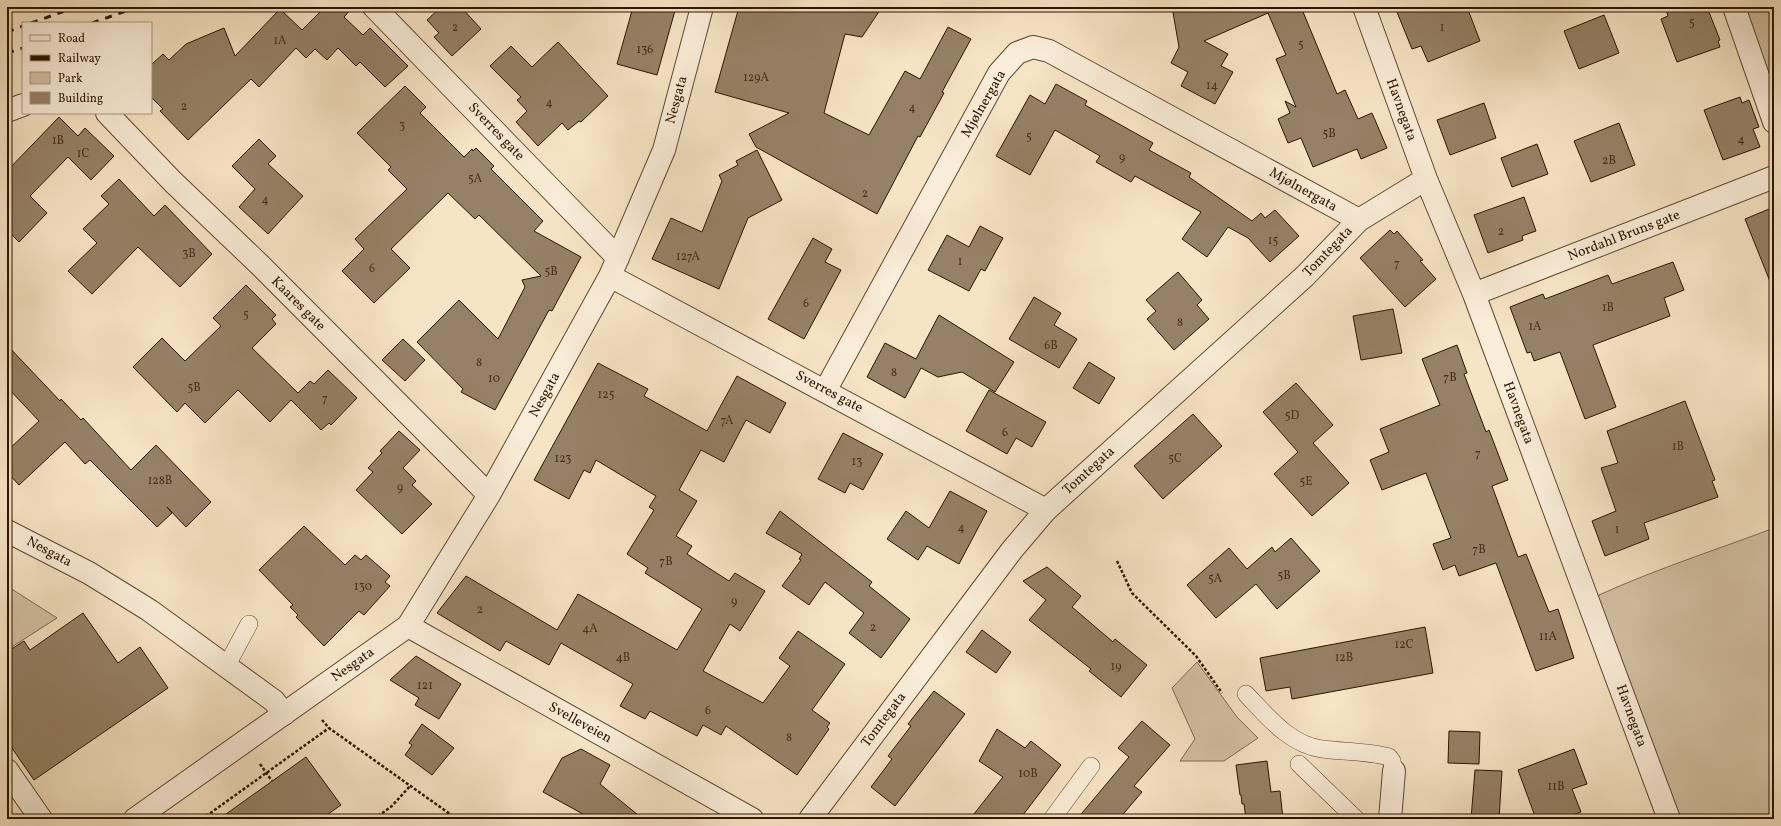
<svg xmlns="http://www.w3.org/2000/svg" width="1781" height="826" font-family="Vollkorn,serif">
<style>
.green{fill:#d4c1a3;stroke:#806b52}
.building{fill:#968166;stroke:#2c1500}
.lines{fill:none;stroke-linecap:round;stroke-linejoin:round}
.service-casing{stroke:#5f4931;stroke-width:18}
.minor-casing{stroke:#5f4931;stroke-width:24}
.tertiary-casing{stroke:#5f4931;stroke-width:24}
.path{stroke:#2c1500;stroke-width:2.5;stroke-dasharray:3 2;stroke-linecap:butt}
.service{stroke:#faedd9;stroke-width:17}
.minor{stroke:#faedd9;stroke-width:22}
.tertiary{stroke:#faedd9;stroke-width:22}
.rail{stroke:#2c1500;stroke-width:3;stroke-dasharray:7 7;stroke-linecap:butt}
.labels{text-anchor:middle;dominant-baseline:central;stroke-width:3.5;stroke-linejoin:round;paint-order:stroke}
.number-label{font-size:12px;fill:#46301a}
.street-label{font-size:14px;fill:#2c1500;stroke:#faedd9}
</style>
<rect width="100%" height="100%" fill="#f7e4c4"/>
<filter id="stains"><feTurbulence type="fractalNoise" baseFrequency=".005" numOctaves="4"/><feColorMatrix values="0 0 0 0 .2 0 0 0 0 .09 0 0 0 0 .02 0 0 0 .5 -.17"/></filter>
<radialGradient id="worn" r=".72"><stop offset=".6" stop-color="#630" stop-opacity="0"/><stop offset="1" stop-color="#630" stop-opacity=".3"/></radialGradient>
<!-- green -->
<path class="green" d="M1734 7H1774V101Z
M1774 528V819H1677L1595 623 1599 595C1656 569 1716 550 1774 528Z
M7 586 57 618 7 650Z
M1197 662 1237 717 1258 738 1224 761H1180L1195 739 1172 688Z"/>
<!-- building -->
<path class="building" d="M325 7H351L352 8 344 17 363 35 370 28 408 66 385 87 360 62 356 66 338 48 327 60 315 49 306 58 296 48 259 87 251 79 188 140 160 111 163 109 151 97V65L163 54 169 60 186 44 224 28 235 56 280 9 302 30Z
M441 7H461L481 29 452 56 434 37 439 33 427 20Z
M633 7H676L657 75 617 64Z
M739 7H882L862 37 845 34 824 113 869 135 905 71 920 79 948 27 971 39 942 92 944 93 920 137 918 136 877 214 756 147 749 134 789 113 715 92Z
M1172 7H1301L1337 94 1345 90 1358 119 1372 113 1387 148 1361 159 1357 149 1313 167 1301 138 1288 143 1278 119 1290 113 1285 101 1296 107 1276 59 1286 55 1268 13 1204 41 1228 54 1221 66 1233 72 1215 104 1181 86 1188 72 1171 63 1179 47Z
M1395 7H1467L1480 41 1428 62 1421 46 1412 49Z
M1665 7H1707L1720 40 1718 41 1720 47 1677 62 1661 19 1668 16Z
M1604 15 1619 53 1579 69 1564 31Z
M558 42 608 96 581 122 579 121 568 130 562 123 538 146 516 122 527 111 517 100 521 97 490 66 511 46 532 67Z
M1056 84 1087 101 1085 105 1153 143 1149 150 1191 173 1189 177 1252 221 1261 213 1265 218 1275 210 1299 236 1270 262 1248 238 1228 227 1207 257 1182 239 1201 212 1135 176 1131 182 1096 162 1100 156 1055 130 1030 175 996 156 1030 95 1045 104Z
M405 86 426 107 420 113 464 157 472 149 473 151 476 148 494 166 491 169 543 221 534 231 581 257 552 311 549 310 495 410 461 392 463 389 417 342 459 300 498 339 525 287 522 280 541 276 479 215 475 219 448 193 391 249 410 268 374 303 342 271 364 249 355 239 407 189 388 170 391 167 357 133Z
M1740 97 1742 103 1749 100 1759 127 1753 129 1760 147 1723 160 1704 110Z
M1484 103 1496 138 1450 155 1437 120Z
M59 117 78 136 85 128 114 156 91 180 68 157 30 196 47 213 19 242 7 230V171Z
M1619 123 1635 165 1591 182 1574 141Z
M259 139 276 156 268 164 303 196 268 234 239 207 255 189 232 166Z
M1537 144 1548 174 1512 187 1501 158Z
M757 150 782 200 748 218 719 289 652 259 671 218 702 232 722 181 719 175 738 165 736 161Z
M119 179 154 216 165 205 212 254 180 287 138 247 92 294 68 271 97 243 83 229 109 204 101 196Z
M1524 197 1536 231 1522 236 1523 240 1488 253 1474 215Z
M1774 207V289H1773L1745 219Z
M980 226 1003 238 985 271 981 269 969 291 928 270 947 235 969 247Z
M1390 230 1394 234 1397 231 1423 260 1420 261 1436 279 1405 307 1360 258Z
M813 238 832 249 825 262 841 270 804 339 768 319Z
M1673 262 1684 290 1664 298 1670 316 1593 345 1616 407 1585 419 1560 352 1534 361 1531 352 1527 353 1510 307 1543 294 1545 299 1608 275 1612 284Z
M1178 272 1202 300 1197 305 1209 319 1174 350 1147 319 1156 311 1146 300Z
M246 285 276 315 272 319 276 324 252 348 298 393 310 381 314 384 328 370 357 398 331 425 329 423 321 430 291 400 270 422 238 390 205 423 185 403 177 412 133 367 162 338 185 361 221 326 213 318Z
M1034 297 1061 313 1054 325 1077 339 1059 368 1009 339Z
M1393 309 1402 353 1361 360 1353 316Z
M939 315 1014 362 995 392 962 372 938 377 921 368 905 398 867 377 885 343 916 359Z
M403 339 425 360 405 381 382 360Z
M7 345 60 401 61 399 81 420 83 418 131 470 156 445 211 502 186 527 167 507 172 513 157 527 90 460 85 464 65 442 19 485 7 472V451L39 421 7 387Z
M1457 345 1467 373 1464 374 1486 432 1489 430 1508 480 1492 486 1518 557 1526 554 1549 612 1558 609 1574 658 1536 671 1496 563 1459 576 1455 565 1443 570 1433 544 1451 538 1426 473 1382 490 1370 460 1389 452 1380 429 1440 405 1422 359Z
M1089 362 1115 378 1099 404 1073 388Z
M598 363 648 389 644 396 707 431 737 376 786 403 770 433 746 420 724 462 701 450 679 490 697 501 676 536 692 546 687 554 729 581 735 573 765 591 740 631 730 624 703 671 763 703 790 666 779 658 798 631 845 664 812 710 830 723 827 727 829 729 797 775 726 726 721 735 703 725 697 736 650 711 645 719 620 706 633 684 561 643 549 665 506 641 500 651 437 613 466 576 557 630 578 594 677 650 702 609 645 573 648 568 627 554 654 510 649 507 656 496 596 460 590 473 584 470 569 499 534 480Z
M1296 383 1333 425 1313 443 1349 483 1312 516 1274 474 1298 452 1263 412Z
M989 390 1046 422 1032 447 1016 438 1007 454 966 431Z
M1685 401 1715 480 1712 481 1718 497 1644 523 1649 539 1605 556 1592 521 1616 511 1601 468 1618 463 1607 431Z
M1193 414 1222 446 1163 499 1134 466Z
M399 431 420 450 403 468 416 481 412 485 432 504 402 534 356 490 373 472 368 468 382 453 380 451Z
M843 433 883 454 863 490 850 483 845 493 818 479Z
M950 491 987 511 959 564 927 546 918 560 887 539 906 511 929 528Z
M780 511 872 582 869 586 910 619 881 658 849 633 864 613 825 582 809 605 782 586 801 560 799 559 802 554 766 533Z
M304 526 345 565 355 555 361 560 366 555 390 576 385 582 390 586 364 615 359 611 324 646 296 617 298 615 290 607 293 605 259 570Z
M1291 538 1320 571 1277 609 1256 584 1216 618 1187 585 1229 548 1247 569 1272 547 1275 552Z
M1047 567 1081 596 1072 607 1113 642 1115 639 1147 665 1121 697 1089 671 1091 669 1029 620 1046 600 1023 581Z
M83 613 118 663 140 647 168 688 34 780 7 741V652L24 641 30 650Z
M1425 627 1433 673 1292 699 1290 687 1266 691 1260 658Z
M982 630 1011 652 996 673 966 652Z
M416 656 461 684 439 719 415 705 419 698 390 680Z
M934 691 965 714 895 806 871 787 892 759 888 756 911 726 908 724Z
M1142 721 1170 745 1134 786 1142 792 1119 819H1077L1129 757 1118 748Z
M422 724 454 748 432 775 405 755 412 745 409 743Z
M997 729 1025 748 1031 741 1061 765 1020 819H970L1003 777 979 761Z
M1449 731 1480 732 1479 764 1448 763Z
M581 749 610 765 600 784 643 819H592L543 792 562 758Z
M1574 749 1587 784 1572 789 1581 812 1562 819H1536L1518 770Z
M306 757 341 805 321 819H219Z
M1267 761 1271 792 1280 791 1283 819H1246L1244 804H1242L1241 795H1240L1236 765Z
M1475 770 1502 771 1499 819H1471Z"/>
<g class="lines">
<defs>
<path id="service" d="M227 665 249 624
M1246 694C1267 716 1290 745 1322 749 1344 752 1368 751 1389 757L1392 761 1394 771
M1299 764 1356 819
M1052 819 1091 766"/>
<path id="minor" d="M374 7 618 258
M1364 7 1426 179 1474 294 1669 819
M1734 7 1774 122
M7 111 23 105
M107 113 173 182 260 265 489 495
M610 276 1046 510
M1474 294 1774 177
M825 391 999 73 1017 53 1033 47 1049 51 1359 220
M7 531 89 573 149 610 274 701 284 714
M408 626 489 495 610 276 664 150 702 7
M7 770 41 819
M810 819 1012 550 1046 510 1305 276 1359 220 1426 179
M1390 819 1394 771"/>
<path id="tertiary" d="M135 819 408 626 752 819"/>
</defs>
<!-- service casing -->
<use href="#service" class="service-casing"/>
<!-- minor casing -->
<use href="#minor" class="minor-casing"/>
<!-- tertiary casing -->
<use href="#tertiary" class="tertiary-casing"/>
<!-- path -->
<path class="path" d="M1117 561 1132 593 1196 656 1222 693
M322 720 329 728 457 819
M260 764 272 781
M202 819 329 728
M374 819 392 806 410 786"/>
<!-- service -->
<use href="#service" class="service"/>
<!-- minor -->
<use href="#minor" class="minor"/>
<!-- tertiary -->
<use href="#tertiary" class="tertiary"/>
<!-- rail -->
<path class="rail" d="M31 23 76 7
M92 23 137 7
M7 32 23 26
M7 53 23 48"/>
</g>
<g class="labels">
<!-- number labels -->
<g class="number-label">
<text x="1692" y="23">5</text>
<text x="455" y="28">2</text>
<text x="1442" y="28">1</text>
<text x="280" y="41">1A</text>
<text x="1301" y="45">5</text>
<text x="645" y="50">136</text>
<text x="756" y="78">129A</text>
<text x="1212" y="86">14</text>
<text x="549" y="103">4</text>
<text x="184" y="107">2</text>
<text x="912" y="108">4</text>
<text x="402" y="126">3</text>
<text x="1329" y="134">5B</text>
<text x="1029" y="137">5</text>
<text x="1741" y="140">4</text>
<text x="58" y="141">1B</text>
<text x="83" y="154">1C</text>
<text x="1122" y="158">9</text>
<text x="1609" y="161">2B</text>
<text x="475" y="179">5A</text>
<text x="865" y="194">2</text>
<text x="265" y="200">4</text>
<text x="1501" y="232">2</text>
<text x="1273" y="241">15</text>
<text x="189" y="254">3B</text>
<text x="688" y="257">127A</text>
<text x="960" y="262">1</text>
<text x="1397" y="264">7</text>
<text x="372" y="269">6</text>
<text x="551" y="272">5B</text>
<text x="806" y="304">6</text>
<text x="1608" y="308">1B</text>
<text x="246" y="315">5</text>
<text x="1180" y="323">8</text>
<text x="1535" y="327">1A</text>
<text x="1051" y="346">6B</text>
<text x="479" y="363">8</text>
<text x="894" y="373">8</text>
<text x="1450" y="378">7B</text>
<text x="494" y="379">10</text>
<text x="194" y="388">5B</text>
<text x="606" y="395">125</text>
<text x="325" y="399">7</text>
<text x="1292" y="416">5D</text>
<text x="727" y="421">7A</text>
<text x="1005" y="433">6</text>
<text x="1678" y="447">1B</text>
<text x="1478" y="454">7</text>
<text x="563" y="459">123</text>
<text x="1175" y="459">5C</text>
<text x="857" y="462">13</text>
<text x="160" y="481">128B</text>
<text x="1306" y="482">5E</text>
<text x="400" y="488">9</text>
<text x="961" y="528">4</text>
<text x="1617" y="530">1</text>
<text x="1479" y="550">7B</text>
<text x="666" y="562">7B</text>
<text x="1284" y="576">5B</text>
<text x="1215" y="579">5A</text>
<text x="363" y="587">130</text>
<text x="734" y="602">9</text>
<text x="480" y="610">2</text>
<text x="873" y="628">2</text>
<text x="590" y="629">4A</text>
<text x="1548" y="637">11A</text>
<text x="1404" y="645">12C</text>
<text x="623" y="658">4B</text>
<text x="1344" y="658">12B</text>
<text x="1116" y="667">19</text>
<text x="425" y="686">121</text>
<text x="708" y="711">6</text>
<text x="789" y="738">8</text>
<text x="1028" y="774">10B</text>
<text x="1556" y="787">11B</text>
</g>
<!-- street labels -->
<g class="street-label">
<text transform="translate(677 100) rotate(-75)">Nesgata</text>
<text transform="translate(984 104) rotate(-60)">Mjølnergata</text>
<text transform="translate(1401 110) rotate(70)">Havnegata</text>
<text transform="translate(496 132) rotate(46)">Sverres gate</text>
<text transform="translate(1303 190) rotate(29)">Mjølnergata</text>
<text transform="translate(1624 236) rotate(-21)">Nordahl Bruns gate</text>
<text transform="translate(1328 252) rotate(-46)">Tomtegata</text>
<text transform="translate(298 304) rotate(45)">Kaares gate</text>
<text transform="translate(829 392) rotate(28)">Sverres gate</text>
<text transform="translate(545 395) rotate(-61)">Nesgata</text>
<text transform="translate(1518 413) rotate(70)">Havnegata</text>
<text transform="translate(1089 471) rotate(-42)">Tomtegata</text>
<text transform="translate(49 552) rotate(28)">Nesgata</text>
<text transform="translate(353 665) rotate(-35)">Nesgata</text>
<text transform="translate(1631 716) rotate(70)">Havnegata</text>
<text transform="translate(884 720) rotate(-53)">Tomtegata</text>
<text transform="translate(580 723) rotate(29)">Svelleveien</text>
</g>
</g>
<!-- margin -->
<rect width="1781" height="826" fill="none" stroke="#f7e4c4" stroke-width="24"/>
<rect x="8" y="8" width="1765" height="810" fill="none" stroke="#2c1500" stroke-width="2"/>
<rect x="12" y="12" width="1757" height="802" fill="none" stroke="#2c1500"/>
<!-- legend -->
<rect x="22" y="22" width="130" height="92" fill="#faedd9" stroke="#a89782"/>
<rect x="30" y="35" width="20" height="6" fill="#faedd9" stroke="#a89782"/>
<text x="58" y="42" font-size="12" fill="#2c1500">Road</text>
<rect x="30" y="55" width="20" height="6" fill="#2c1500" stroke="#a89782"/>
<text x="58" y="62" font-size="12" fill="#2c1500">Railway</text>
<rect x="30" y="72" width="20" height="12" fill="#d4c1a3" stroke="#a89782"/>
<text x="58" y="82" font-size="12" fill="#2c1500">Park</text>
<rect x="30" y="92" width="20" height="12" fill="#968166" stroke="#a89782"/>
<text x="58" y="102" font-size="12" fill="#2c1500">Building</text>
<rect width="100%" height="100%" filter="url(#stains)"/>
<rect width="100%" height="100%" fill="url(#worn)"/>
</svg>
